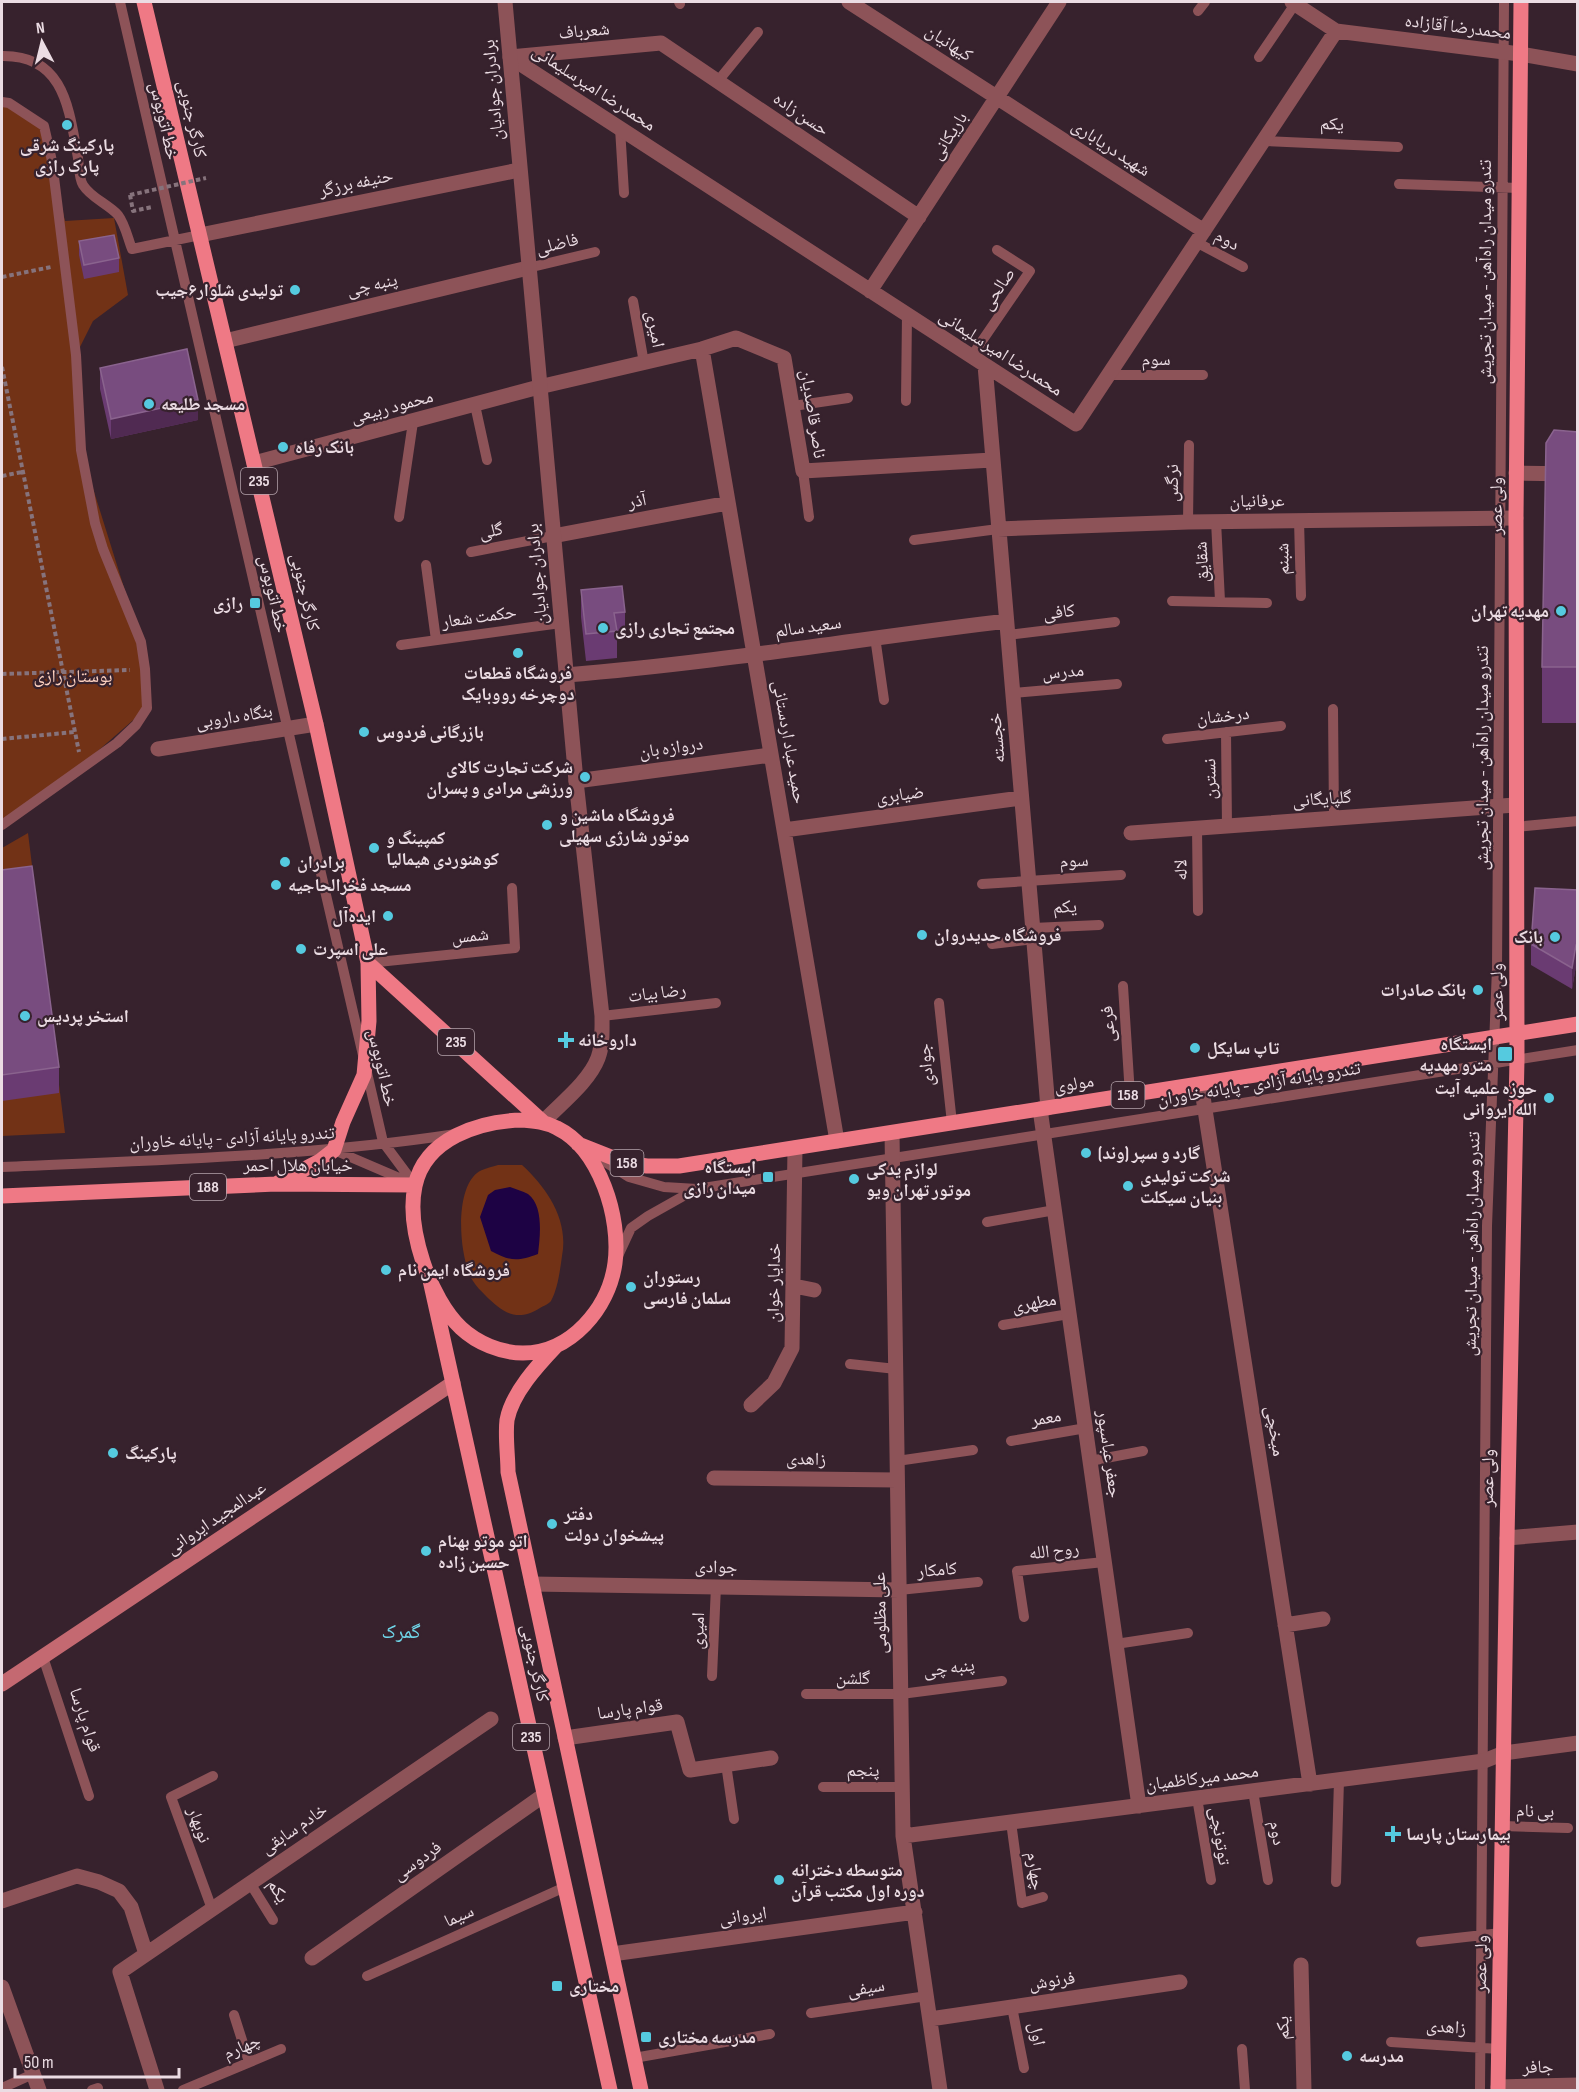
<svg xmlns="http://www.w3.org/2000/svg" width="1579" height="2092" font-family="'Sofia Sans Condensed','Noto Naskh Arabic',sans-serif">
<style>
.green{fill:#723216}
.water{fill:#1d0244}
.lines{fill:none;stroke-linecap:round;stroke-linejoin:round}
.path{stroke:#86737c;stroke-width:4;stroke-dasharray:4.5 3;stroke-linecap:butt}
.service{stroke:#8d5358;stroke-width:10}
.minor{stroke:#8d5358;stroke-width:15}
.tertiary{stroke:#8d5358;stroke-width:15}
.secondary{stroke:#c46971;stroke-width:15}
.primary{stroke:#ef7985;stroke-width:15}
.path-bridge{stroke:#86737c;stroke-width:4;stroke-dasharray:4.5 3;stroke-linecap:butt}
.wall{fill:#6a3b72}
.shaded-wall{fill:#502a52}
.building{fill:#784c7f;stroke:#8a638e;stroke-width:1.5}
.poi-dot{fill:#55cadf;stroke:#37222d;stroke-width:2}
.labels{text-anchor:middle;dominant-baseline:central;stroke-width:4.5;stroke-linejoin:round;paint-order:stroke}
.shield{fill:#37222d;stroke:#b5a4ac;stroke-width:1.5}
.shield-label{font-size:16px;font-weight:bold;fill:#ebdce3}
.street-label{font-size:18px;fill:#ebdce3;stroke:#37222d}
.poi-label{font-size:18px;font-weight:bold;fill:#ebdce3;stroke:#37222d;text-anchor:start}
.park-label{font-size:18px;fill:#ffd2c0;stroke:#37222d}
.neighbourhood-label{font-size:20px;fill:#70d8eb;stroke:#37222d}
</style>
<rect width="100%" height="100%" fill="#37222d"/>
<!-- green -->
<path class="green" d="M2 102 44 126 65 221 114 218 128 295 93 321 76 355 81 450 141 642 147 708 61 783 2 825Z
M28 833 65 1133 2 1136V848Z
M498 1165H522C547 1188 569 1220 562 1256 560 1270 558 1288 551 1301 549 1304 543 1306 540 1308 516 1323 502 1312 485 1295 481 1291 476 1286 473 1281 459 1259 454 1191 477 1173 482 1169 492 1167 498 1165Z"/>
<!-- water -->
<path class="water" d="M510 1187C515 1189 523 1191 528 1194 544 1206 540 1237 538 1254 517 1262 510 1261 491 1251L480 1217 488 1195 495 1190Z"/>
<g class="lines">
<!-- path -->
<path class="path" d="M130 195 133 211 152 207
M2 277 51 267
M2 367 79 752
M2 476 22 472
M2 674 130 670
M2 739 74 732"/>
<!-- service -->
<path class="service" d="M120 2 383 1142 415 1185
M679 2 680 4
M1198 11 1205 2
M2 56C65 55 69 110 78 158 79 166 79 179 83 185 91 198 108 204 118 215 125 224 128 239 132 249L200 235
M1259 57 1295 4
M718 81 758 32
M2 102 9 103 44 126 52 161 76 355 81 450 95 523 103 549 141 642 145 669 147 708 136 725 117 743 2 825
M620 128 624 193
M1264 141 1398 147
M1399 184 1519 188
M1196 242 1243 267
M528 268 595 252
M633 301 644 363
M971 357 1030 271 997 250
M1108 375H1203
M906 401 907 314
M475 405 487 460
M793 406 848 398
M803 471 809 517
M399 517 413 422
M1299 520 1301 596
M1216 521 1220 601
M1188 522 1189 445
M914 540 998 529
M471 552 553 536
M426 565 436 640
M1172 601 1267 603
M1007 635 1115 622
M875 637 884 700
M401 645 561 623
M1012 693 1117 684
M1333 709 1334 818
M1226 732 1227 826
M1167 739 1281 726
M1515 827 1578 821
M1197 828 1198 911
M982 884 1121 875
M1033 928 1099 925
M992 944 1034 939
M368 963 515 948 512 888
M1123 986 1130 1095
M939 1003 952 1123
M602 1016 716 1003
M334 1150 411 1183
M597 1157 629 1177 664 1187 697 1189 1578 1050
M2 1167C153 1160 305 1157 456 1134
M987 1222 1055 1210
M618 1256 631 1228 648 1216 696 1189
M1003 1325 1069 1314
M850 1364 896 1369
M1011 1441 1086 1428
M897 1461 973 1450
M1090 1461 1143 1451
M899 1590 978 1582
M1024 1617 1017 1571 1104 1562
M1116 1644 1188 1633
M43 1657 89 1796
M712 1676 716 1586
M806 1694H901L1002 1681
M726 1764 734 1819
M823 1787H902
M1253 1791 1268 1880
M1197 1798 1211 1880
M1011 1822 1022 1903 1043 1897
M1502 1826 1568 1828
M1336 1882 1339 1780
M250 1883 273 1920
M212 1909 171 1797 213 1776
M1421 1942 1501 1933
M367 1976 565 1887
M1012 2007 1024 2068
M811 2013 927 1996
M234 2015 249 2062
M1391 2042 1499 2049
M1242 2049 1245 2090
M634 2058 770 2034
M2 2088 33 2074
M92 2090 98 2088
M183 2090 281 2049
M1480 2090 1487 1226 1497 968 1504 2"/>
<!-- minor -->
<path class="minor" d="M849 2 1204 231
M1292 2 1336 31 1520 54 1578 64
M510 57 1076 424 1336 31
M510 57 661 43 919 217
M200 235 519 170
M870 291 1059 2
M225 341 528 268
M702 349 837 1141
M985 365 1048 1108
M254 463 539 387 702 349 736 338 784 358 803 471 992 460
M1516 473 1578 474
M998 529 1188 522 1516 518
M553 536 728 503
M566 675C713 663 859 639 1006 621
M158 749 316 724
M576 781 771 755
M784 830 1021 798
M1131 833 1515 805
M1201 1084 1310 1784
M1040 1109 1139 1806
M892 1133 903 1836 940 2090
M794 1286 814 1290
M751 1405 774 1383 792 1348 795 1148
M714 1478 897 1480
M1507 1538 1578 1532
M532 1584 899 1590
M1285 1625 1323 1619
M565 1738 677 1722 690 1770 771 1758
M903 1836 1484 1761 1504 1753 1578 1743
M2 1901 77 1876 99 1882 119 1891 131 1907 146 1954
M612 1954 915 1912
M312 1958 544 1795
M1301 1965 1304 2090
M2 1987 39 2090
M930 2019 1180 1982
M1498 2087 1578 2085
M157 2090 120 1972 491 1719"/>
<!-- tertiary -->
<path class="tertiary" d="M505 2 576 781 602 1016C602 1030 603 1045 598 1058 589 1082 560 1104 543 1122"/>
<!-- secondary -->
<path class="secondary" d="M2 1684 453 1383"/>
<!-- primary -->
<path class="primary" d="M144 2 316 724 368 963 369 1021 364 1075 343 1122 334 1150 320 1161 276 1184
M368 963 543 1122
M522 1120C535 1121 546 1122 557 1128 600 1149 621 1218 615 1263 609 1308 571 1353 523 1353 501 1353 477 1343 461 1328 430 1299 406 1228 415 1186 425 1138 480 1121 522 1120Z
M578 1144 626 1163 647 1166H679L1578 1024
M2 1196 276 1184 415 1185
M430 1280 610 2090
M556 1346C538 1365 512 1393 507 1420 505 1436 508 1456 508 1472L641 2090
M1498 2090 1507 1538 1517 1059 1516 518 1521 2"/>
<!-- path-bridge -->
<path class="path-bridge" d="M130 195 206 178"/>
</g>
<!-- wall -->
<path class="wall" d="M79 241 119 258V272L84 279 79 255Z
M100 368 198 420 111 439 100 389Z
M1578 432V723H1542V667Z
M581 590 625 612V639L617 640V658L586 661 581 617Z
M2 870 59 1067V1093L2 1101Z
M1578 890V966H1576L1572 989 1531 965V944Z"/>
<!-- shaded-wall -->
<path class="shaded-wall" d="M198 400V420L111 439V419Z
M1576 945V966L1572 989V968Z"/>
<!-- building -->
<path class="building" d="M114 235 119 258 84 265 79 241Z
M187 349 198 400 111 419 100 368Z
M1554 430 1578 432V667H1542L1546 443Z
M622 586 625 612 614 613 617 631 586 634 581 590Z
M32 866 59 1067 2 1075V870Z
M1535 888 1578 890V945H1576L1572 968 1531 944Z"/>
<!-- markers -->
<g class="poi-dot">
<circle cx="67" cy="125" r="6"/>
<circle cx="295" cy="290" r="6"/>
<circle cx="149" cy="404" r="6"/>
<circle cx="283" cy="447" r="6"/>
<rect x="249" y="597" width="12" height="12" rx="3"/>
<circle cx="1561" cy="611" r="6"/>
<circle cx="603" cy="628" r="6"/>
<circle cx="518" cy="653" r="6"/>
<circle cx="364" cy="732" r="6"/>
<circle cx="585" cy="777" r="6"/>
<circle cx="547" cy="825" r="6"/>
<circle cx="374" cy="848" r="6"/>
<circle cx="285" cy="862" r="6"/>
<circle cx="276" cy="885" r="6"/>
<circle cx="388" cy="916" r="6"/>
<circle cx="922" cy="935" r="6"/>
<circle cx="1555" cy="937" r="6"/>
<circle cx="301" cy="949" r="6"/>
<circle cx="1478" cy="990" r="6"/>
<circle cx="25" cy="1016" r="6"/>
<path d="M563 1031h6v6h6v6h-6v6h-6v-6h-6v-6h6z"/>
<circle cx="1195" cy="1048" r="6"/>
<rect x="1497" y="1046" width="16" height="16" rx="3"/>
<circle cx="1549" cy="1098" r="6"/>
<circle cx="1086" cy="1153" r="6"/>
<rect x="762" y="1171" width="12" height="12" rx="3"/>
<circle cx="854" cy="1179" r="6"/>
<circle cx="1128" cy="1186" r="6"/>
<circle cx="386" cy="1270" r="6"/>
<circle cx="631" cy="1287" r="6"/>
<circle cx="113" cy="1453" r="6"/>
<circle cx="552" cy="1524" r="6"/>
<circle cx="426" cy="1551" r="6"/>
<path d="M1390 1825h6v6h6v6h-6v6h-6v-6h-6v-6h6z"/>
<circle cx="779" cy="1880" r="6"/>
<rect x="551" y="1980" width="12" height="12" rx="3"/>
<rect x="640" y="2031" width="12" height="12" rx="3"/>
<circle cx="1347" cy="2056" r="6"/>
</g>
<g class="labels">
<!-- shield labels -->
<g class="shield">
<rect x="241" y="468" width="36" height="26" rx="4.5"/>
<rect x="438" y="1029" width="36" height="26" rx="4.5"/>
<rect x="1111.5" y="1082" width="33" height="26" rx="4.5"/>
<rect x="610.5" y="1150" width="33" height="26" rx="4.5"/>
<rect x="190" y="1174" width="36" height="26" rx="4.5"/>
<rect x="513" y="1724" width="36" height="26" rx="4.5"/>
</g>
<g class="shield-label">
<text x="259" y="481">235</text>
<text x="456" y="1042">235</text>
<text x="1128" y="1095">158</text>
<text x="627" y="1163">158</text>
<text x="208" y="1187">188</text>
<text x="531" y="1737">235</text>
</g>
<!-- street labels -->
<g class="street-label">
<text transform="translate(1458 27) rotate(7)">محمدرضا آقازاده</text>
<text transform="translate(584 31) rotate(-5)">شعرباف</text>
<text transform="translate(949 43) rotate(33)">کیهانیان</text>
<text transform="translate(594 88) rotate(33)">محمدرضا امیرسلیمانی</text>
<text transform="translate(493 90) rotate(-95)">برادران جوادیان</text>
<text transform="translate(801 114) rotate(34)">حسن زاده</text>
<text transform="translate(192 119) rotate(77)">کارگر جنوبی</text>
<text transform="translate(164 121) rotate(77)">خط اتوبوس</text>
<text transform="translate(1332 124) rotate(3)">یکم</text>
<text transform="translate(949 136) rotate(-57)">باریکانی</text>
<text transform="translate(1111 148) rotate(33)">شهید دریاباری</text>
<text transform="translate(356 183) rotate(-12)">حنیفه برزگر</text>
<text transform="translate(1227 240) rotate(28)">دوم</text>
<text transform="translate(557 244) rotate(-14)">فاضلی</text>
<text transform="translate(1485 272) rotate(-90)">تندرو میدان راه‌آهن - میدان تجریش</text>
<text transform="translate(372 285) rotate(-13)">پنبه چی</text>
<text transform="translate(998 289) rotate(-56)">صالحی</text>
<text transform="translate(655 329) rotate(79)">امیری</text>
<text transform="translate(1001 353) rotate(33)">محمدرضا امیرسلیمانی</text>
<text x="1156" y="359">سوم</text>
<text transform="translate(392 407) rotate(-15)">محمود ربیعی</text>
<text transform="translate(813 414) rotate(81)">ناصر قاصدیان</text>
<text transform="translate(1172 483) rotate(-90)">نرگس</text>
<text transform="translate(637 501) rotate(-11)">آذر</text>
<text transform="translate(1257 501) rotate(-1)">عرفانیان</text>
<text transform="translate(1496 506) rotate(-90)">ولی عصر</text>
<text transform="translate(491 531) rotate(-11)">گلی</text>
<text transform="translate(1283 559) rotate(-91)">شبنم</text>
<text transform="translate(1202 562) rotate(-93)">شقایق</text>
<text transform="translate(537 574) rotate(-95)">برادران جوادیان</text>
<text transform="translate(305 592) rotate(77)">کارگر جنوبی</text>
<text transform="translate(273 594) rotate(77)">خط اتوبوس</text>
<text transform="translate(1059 612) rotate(-7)">کافی</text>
<text transform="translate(479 617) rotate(-8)">حکمت شعار</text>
<text transform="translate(808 627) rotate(-8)">سعید سالم</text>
<text transform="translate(1063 672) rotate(-5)">مدرس</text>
<text transform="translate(1223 716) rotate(-6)">درخشان</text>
<text transform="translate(234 717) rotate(-9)">بنگاه داروبی</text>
<text transform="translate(997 738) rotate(-95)">خجسته</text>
<text transform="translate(789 742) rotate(80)">حمید عباد اردستانی</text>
<text transform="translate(671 748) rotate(-8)">دروازه بان</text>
<text transform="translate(1482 758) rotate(-90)">تندرو میدان راه‌آهن - میدان تجریش</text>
<text transform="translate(1210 779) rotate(-91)">نسترن</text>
<text transform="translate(900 795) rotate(-8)">ضیابری</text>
<text transform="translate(1322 799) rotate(-4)">گلپایگانی</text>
<text transform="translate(1074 861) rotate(-3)">سوم</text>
<text transform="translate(1181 870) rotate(-91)">لاله</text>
<text transform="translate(1065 907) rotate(-3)">یکم</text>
<text transform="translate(470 936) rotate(-6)">شمس</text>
<text transform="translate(1497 992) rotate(-91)">ولی عصر</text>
<text transform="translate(657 993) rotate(-7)">رضا بیات</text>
<text transform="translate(1108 1024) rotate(-94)">فرعی</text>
<text transform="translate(926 1065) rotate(-96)">جوادی</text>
<text transform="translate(382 1068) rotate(77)">خط اتوبوس</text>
<text transform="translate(1074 1084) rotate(-9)">مولوی</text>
<text transform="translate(1259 1084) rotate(-9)">تندرو پایانه آزادی - پایانه خاوران</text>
<text transform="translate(232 1138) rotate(-3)">تندرو پایانه آزادی - پایانه خاوران</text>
<text x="298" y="1165">خیابان هلال احمر</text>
<text transform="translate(1472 1244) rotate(-89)">تندرو میدان راه‌آهن - میدان تجریش</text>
<text transform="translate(774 1283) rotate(-89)">خدایار خوان</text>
<text transform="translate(1034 1303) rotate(-10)">مطهری</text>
<text transform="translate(1046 1418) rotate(-9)">معمر</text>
<text transform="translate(1275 1431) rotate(81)">میخچی</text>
<text transform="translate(1109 1454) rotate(82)">جعفر عباسپور</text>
<text transform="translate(806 1459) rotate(1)">زاهدی</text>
<text transform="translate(1488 1478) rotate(-89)">ولی عصر</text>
<text transform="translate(216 1518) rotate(-34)">عبدالمجید ایروانی</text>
<text transform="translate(1054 1551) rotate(-6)">روح الله</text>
<text transform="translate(716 1567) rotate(1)">جوادی</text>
<text transform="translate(937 1570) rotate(-5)">کامکار</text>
<text transform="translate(880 1613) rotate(-91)">علی مظلومی</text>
<text transform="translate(698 1631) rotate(-88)">امیری</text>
<text transform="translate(535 1663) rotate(78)">کارگر جنوبی</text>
<text transform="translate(949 1668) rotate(-7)">پنبه چی</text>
<text x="853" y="1678">گلشن</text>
<text transform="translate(630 1709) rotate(-8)">قوام پارسا</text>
<text transform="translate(85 1720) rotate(72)">قوام پارسا</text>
<text x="863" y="1770">پنجم</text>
<text transform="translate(1202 1778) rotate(-7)">محمد میرکاظمیان</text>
<text transform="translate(1535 1811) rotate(1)">بی نام</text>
<text transform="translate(199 1825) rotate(70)">نوبهار</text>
<text transform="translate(294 1829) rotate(-34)">خادم سابقی</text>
<text transform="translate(1277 1833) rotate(80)">دوم</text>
<text transform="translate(1220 1836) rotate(81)">توتونچی</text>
<text transform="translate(417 1861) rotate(-35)">فردوسی</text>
<text transform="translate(1035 1871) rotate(82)">چهارم</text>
<text transform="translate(278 1891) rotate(59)">یکم</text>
<text transform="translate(459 1916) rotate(-24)">سیما</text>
<text transform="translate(743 1916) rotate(-8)">ایروانی</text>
<text transform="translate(1481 1964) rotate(-89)">ولی عصر</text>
<text transform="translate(1052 1981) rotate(-8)">فرنوش</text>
<text transform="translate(866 1988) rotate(-9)">سیفی</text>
<text transform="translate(1446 2027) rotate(4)">زاهدی</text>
<text transform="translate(1283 2028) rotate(-91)">یکم</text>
<text transform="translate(1037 2034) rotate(79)">اول</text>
<text transform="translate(242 2047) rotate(-23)">چهارم</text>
<text transform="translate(1538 2067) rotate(-1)">جافر</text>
</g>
<!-- poi labels -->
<g class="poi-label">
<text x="67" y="145" text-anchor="middle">پارکینگ شرقی<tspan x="67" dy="21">پارک رازی</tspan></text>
<text x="283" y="290" text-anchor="end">تولیدی شلوار۶جیب</text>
<text x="161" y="404">مسجد طلیعه</text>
<text x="295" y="447">بانک رفاه</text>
<text x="243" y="603" text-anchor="end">رازی</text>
<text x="1549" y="611" text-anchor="end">مهدیه تهران</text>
<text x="615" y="628">مجتمع تجاری رازی</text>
<text x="518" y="673" text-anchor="middle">فروشگاه قطعات<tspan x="518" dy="21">دوچرخه رووبایک</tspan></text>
<text x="376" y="732">بازرگانی فردوس</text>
<text x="573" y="767" text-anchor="end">شرکت تجارت کالای<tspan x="573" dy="21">ورزشی مرادی و پسران</tspan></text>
<text x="559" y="815">فروشگاه ماشين و<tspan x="559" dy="21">موتور شارژی سهيلی</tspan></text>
<text x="386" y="838">کمپینگ و<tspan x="386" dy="21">کوهنوردی هیمالیا</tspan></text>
<text x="297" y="862">برادران</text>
<text x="288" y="885">مسجد فخرالحاجیه</text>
<text x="376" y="916" text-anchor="end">ایده‌آل</text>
<text x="934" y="935">فروشگاه حدیدروان</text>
<text x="1543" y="937" text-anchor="end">بانک</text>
<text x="313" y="949">علی اسپرت</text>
<text x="1466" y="990" text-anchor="end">بانک صادرات</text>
<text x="37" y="1016">استخر پردیس</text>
<text x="578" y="1040">داروخانه</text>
<text x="1492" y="1044" text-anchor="end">ایستگاه<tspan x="1492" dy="21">مترو مهدیه</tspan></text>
<text x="1207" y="1048">تاپ سایکل</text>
<text x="1537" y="1088" text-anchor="end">حوزه علمیه آیت‌<tspan x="1537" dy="21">الله ایروانی</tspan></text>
<text x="1098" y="1153">گارد و سپر (وند)</text>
<text x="756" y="1167" text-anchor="end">ایستگاه<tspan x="756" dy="21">میدان رازی</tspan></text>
<text x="866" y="1169">لوازم یدکی<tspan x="866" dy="21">موتور تهران ویو</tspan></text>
<text x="1140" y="1176">شرکت تولیدی<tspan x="1140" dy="21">بنیان سیکلت</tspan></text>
<text x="398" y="1270">فروشگاه ایمن نام</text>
<text x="643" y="1277">رستوران<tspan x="643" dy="21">سلمان فارسی</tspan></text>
<text x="125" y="1453">پارکینگ</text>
<text x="564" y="1514">دفتر<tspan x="564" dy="21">پیشخوان دولت</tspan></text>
<text x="438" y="1541">اتو موتو بهنام<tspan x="438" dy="21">حسین زاده</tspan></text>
<text x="1406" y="1834">بیمارستان پارسا</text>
<text x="791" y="1870">متوسطه دخترانه<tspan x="791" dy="21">دوره اول مکتب قرآن</tspan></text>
<text x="569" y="1986">مختاری</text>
<text x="658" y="2037">مدرسه مختاری</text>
<text x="1359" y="2056">مدرسه</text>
</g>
<!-- park labels -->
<g class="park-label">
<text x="73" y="676">بوستان رازی</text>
</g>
<!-- neighbourhood labels -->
<g class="neighbourhood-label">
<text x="401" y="1632">گمرک</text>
</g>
</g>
<!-- border -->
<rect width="1579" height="2092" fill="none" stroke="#ebdce3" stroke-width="6"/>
<!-- north arrow -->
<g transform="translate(42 42) rotate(353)" stroke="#37222d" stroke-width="4.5" paint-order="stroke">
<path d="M0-4.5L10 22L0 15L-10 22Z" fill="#ebdce3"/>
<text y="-9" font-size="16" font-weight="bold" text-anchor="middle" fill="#ebdce3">N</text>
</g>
<!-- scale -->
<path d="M15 2068v9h164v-9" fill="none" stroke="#ebdce3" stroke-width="3"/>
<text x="24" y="2068" font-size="18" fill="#ebdce3" stroke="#37222d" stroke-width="4.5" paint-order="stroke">50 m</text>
</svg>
